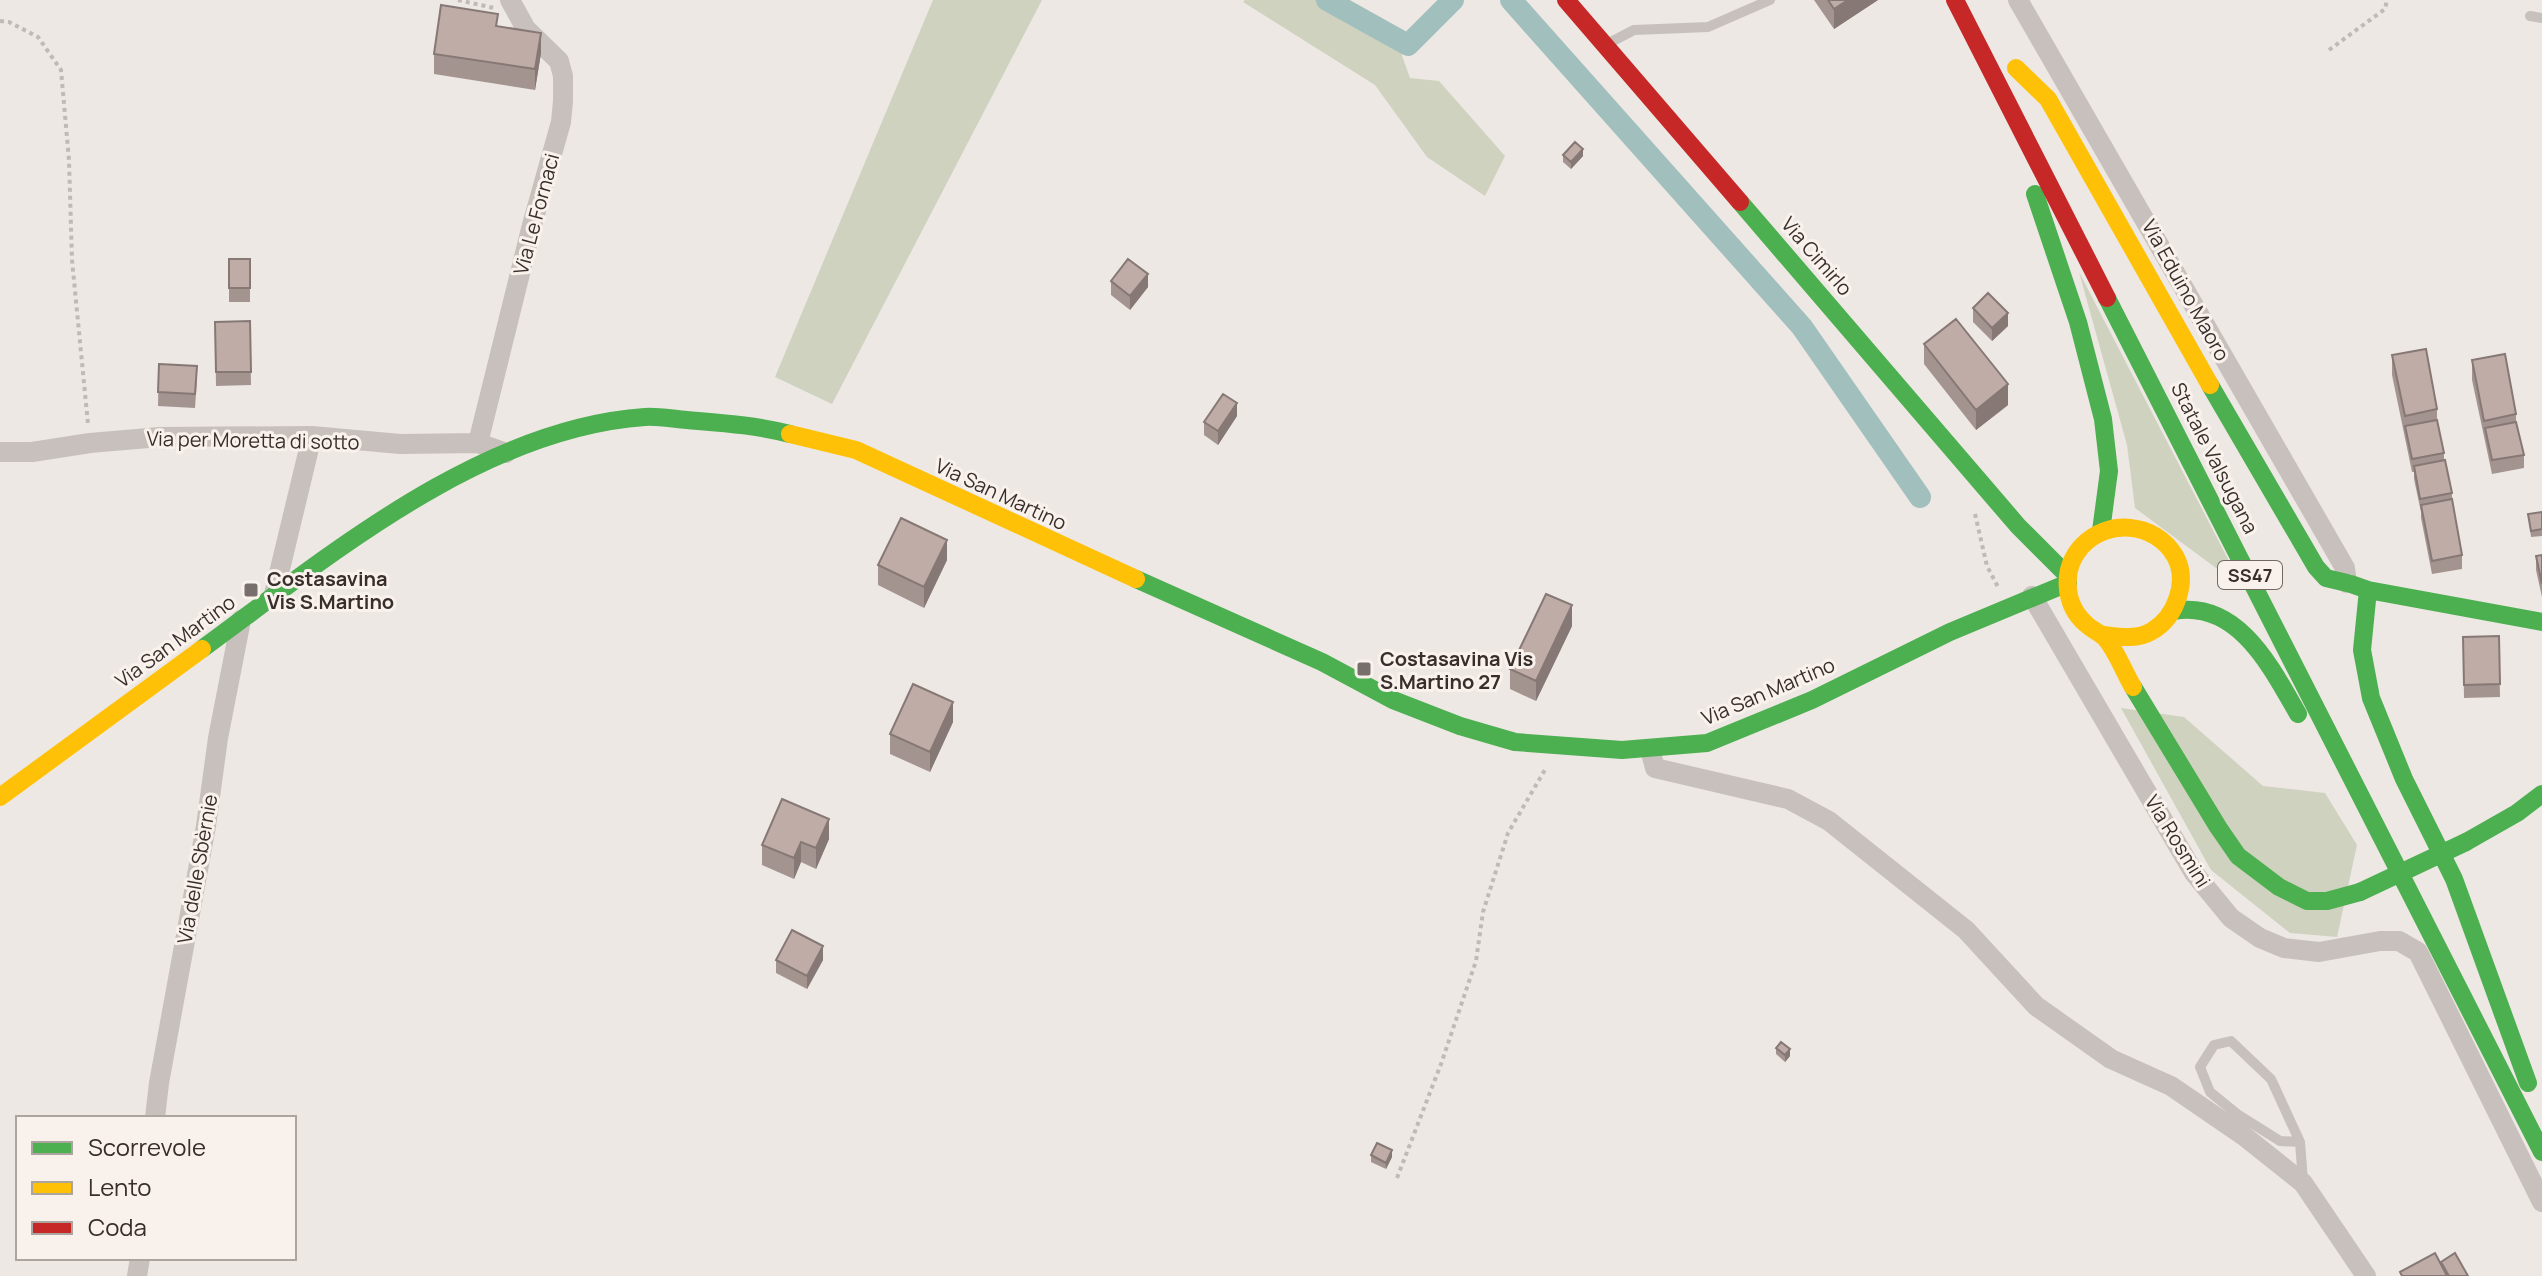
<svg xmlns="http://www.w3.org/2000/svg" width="2542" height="1276" font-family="Manrope,sans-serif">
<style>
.green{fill:#cfd2bf}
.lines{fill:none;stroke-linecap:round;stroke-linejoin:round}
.canal{stroke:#a1bfbc;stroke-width:22}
.path{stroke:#c0b9b5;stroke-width:4;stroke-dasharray:4 4;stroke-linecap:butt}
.lane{stroke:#c7c0bc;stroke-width:10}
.street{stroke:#c7c0bc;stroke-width:20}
.fast{stroke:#4caf50;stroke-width:18}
.slow{stroke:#ffc107;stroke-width:18}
.jam{stroke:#c62828;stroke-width:18}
.fast-bridge{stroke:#4caf50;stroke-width:18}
.wall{fill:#a49490}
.shaded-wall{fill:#867875}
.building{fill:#bfaca7;stroke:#867875;stroke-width:2}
.poi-dot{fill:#776f6c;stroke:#f9f2ec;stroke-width:3}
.labels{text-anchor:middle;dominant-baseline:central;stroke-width:6;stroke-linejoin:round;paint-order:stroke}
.shield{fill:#f9f2ec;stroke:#726965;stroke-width:2}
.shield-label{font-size:18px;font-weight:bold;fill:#382e2b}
.street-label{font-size:20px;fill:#382e2b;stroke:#f9f2ec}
.poi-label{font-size:20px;font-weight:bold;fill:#382e2b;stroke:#f9f2ec;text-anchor:start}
</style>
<rect width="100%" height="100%" fill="#ede8e4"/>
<!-- green -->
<path class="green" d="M933 0H1042L832 404 775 377Z
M1245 0H1326L1396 39 1410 78 1439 81 1505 156 1485 196 1427 157 1375 85 1243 2Z
M2079 272 2243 588 2135 508 2127 445Z
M2121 708 2184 717 2263 786 2325 793 2357 845 2337 937 2290 933 2211 870Z"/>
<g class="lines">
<!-- canal -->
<path class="canal" d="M1327 0 1408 45 1453 0
M1511 0 1802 327 1920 497"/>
<!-- path -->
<path class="path" d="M458 0 494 8
M0 21 9 22 38 37 61 70 69 160 72 260 88 424
M2329 50 2385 9 2387 0
M1975 514 1987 566 1998 587
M1397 1178 1441 1064 1476 961 1483 912 1508 833 1546 768"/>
<!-- lane -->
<path class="lane" d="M2530 16 2542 18
M1607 44 1634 30 1708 27 1770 0
M2300 1142 2280 1141 2237 1114 2210 1092 2200 1067 2214 1045 2231 1041 2271 1079 2300 1142 2303 1181"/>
<!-- street -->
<path class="street" d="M2018 0 2345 568 2347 583
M478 443 532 225 561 122 563 101V76L559 61 526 29 510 0
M0 452H32L90 443 160 437 312 436 400 444 478 443 506 453
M274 594 312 436
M2032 596 2194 873 2231 918 2260 938 2284 948 2319 952 2380 941H2399L2418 952 2542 1202
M1650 749 1655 768 1788 799 1829 821 1966 930 2036 1006 2111 1059 2171 1086 2244 1136 2303 1183 2366 1276
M155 1118 159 1083 206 826 218 738 241 620
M137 1276 140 1258"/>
<!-- fast -->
<path class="fast" d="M2035 194 2078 322 2103 419 2109 471 2101 531
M1740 202 2018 526 2068 576
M2107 298 2542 1152
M2210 385 2316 567 2326 578 2347 583
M1136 579 1322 662 1393 700 1460 726 1515 742 1622 750 1707 743 1812 700 1950 632 2068 583
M2351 584 2368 590 2542 622
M2368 590 2362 650 2371 698 2404 779 2454 879 2528 1083
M2174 611C2238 600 2271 667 2298 714
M202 649C329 556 482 428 645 417 658 416 673 419 687 420 722 423 755 425 790 434
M2133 687 2218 827 2238 856 2279 887 2307 901H2327L2360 892
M2466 842 2517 813 2542 794"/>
<!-- slow -->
<path class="slow" d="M2016 68 2048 99 2210 385
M790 434 856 450 1136 579
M2104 635C2120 637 2137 640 2152 631 2176 617 2189 581 2175 556 2155 522 2107 518 2081 547 2061 570 2064 605 2086 624 2092 630 2101 633 2106 639 2117 652 2124 672 2133 687
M0 797 202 649"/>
<!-- jam -->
<path class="jam" d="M1566 0 1740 202
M1955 0 2107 298"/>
<!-- fast-bridge -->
<path class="fast-bridge" d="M2360 892 2466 842"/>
</g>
<!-- wall -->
<path class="wall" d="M1814 0H1878L1834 29Z
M498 26 541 53 535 90 434 74V54Z
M1563 155 1583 156 1571 169 1563 162Z
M229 259H250V302H229Z
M1111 281 1148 287 1130 310 1111 295Z
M1973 308 2008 326 1992 341 1973 322Z
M250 321 251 385 216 386 215 322Z
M1924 344 2008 405 1976 430 1924 364Z
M2392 355 2437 409V420L2444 453V460L2452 493V501L2462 555V569L2432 574 2421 518V512L2414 479V472H2412L2392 375Z
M2472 360 2516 414V422L2524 455V468L2492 474 2472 380Z
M159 364 197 379 195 408 158 406Z
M1237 416 1218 445 1204 435V422Z
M2542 512V536L2531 537 2528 514Z
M2542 555V597L2536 570V556Z
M947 560 924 608 878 585V565Z
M1572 626 1536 701 1510 689V669Z
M2499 636 2500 697 2464 698 2463 637Z
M953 722 930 772 890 754V734Z
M829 839 816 869 801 862 794 879 762 865V845Z
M776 960H823L807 989 776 973Z
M1776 1048 1790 1056 1785 1062 1776 1054Z
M1371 1155 1392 1157 1386 1169 1371 1162Z"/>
<!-- shaded-wall -->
<path class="shaded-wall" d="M1848 0H1878L1834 29V9Z
M541 33V53L535 90V69Z
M1583 149V156L1571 169V162Z
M1148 274V287L1130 310V296Z
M2008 313V326L1992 341V328Z
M2008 384V405L1976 430V410Z
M1237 403V416L1218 445V431Z
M947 540V560L924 608V587Z
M1572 605V626L1536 701V681Z
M953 702V722L930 772V752Z
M829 819V839L816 869V848Z
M801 842V862L794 879V858Z
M823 946V960L807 989V976Z
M1790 1049V1056L1785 1062V1055Z
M1392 1150V1157L1386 1169V1163Z"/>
<!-- building -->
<path class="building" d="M1828 0H1848L1834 9Z
M441 5 498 14 496 26 541 33 535 69 434 54Z
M1575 142 1583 149 1571 162 1563 155Z
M229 259H250V288H229Z
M1128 259 1148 274 1130 296 1111 281Z
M1988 293 2008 313 1992 328 1973 308Z
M1956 319 2008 384 1976 410 1924 344Z
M250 321 251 372H216L215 322Z
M2426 349 2437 409 2405 416 2392 355Z
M2505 354 2516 414 2484 421 2472 360Z
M159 364 197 366 195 394 158 392Z
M1223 394 1237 403 1218 431 1204 422Z
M2437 420 2444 453 2412 459 2405 426Z
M2516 422 2524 455 2492 460 2485 428Z
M2445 460 2452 493 2420 499 2414 466Z
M2452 499 2462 555 2432 561 2421 505Z
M2542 512V529L2531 531 2528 514Z
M901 518 947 540 924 587 878 565Z
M2542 555V584L2536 556Z
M1546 594 1572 605 1536 681 1510 669Z
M2499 636 2500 684 2464 685 2463 637Z
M913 684 953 702 930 752 890 734Z
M782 799 829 819 816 848 801 842 794 858 762 845Z
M792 930 823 946 807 976 776 960Z
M1781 1042 1790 1049 1785 1055 1776 1048Z
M1377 1143 1392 1150 1386 1163 1371 1155Z
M2435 1253 2447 1276H2402L2400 1272Z
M2455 1253 2468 1276H2449L2441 1262Z"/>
<!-- markers -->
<g class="poi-dot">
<rect x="243" y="582" width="16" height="16" rx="4"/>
<rect x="1356" y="661" width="16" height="16" rx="4"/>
</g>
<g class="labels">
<!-- shield labels -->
<rect class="shield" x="2218" y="561" width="64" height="28" rx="6"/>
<g class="shield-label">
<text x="2250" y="575">SS47</text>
</g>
<!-- street labels -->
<g class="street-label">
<text transform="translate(536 214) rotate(-75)">Via Le Fornaci</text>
<text transform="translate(1817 256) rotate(49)">Via Cimirlo</text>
<text transform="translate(2186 290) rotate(61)">Via Eduino Maoro</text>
<text transform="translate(253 440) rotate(1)">Via per Moretta di sotto</text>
<text transform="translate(2215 458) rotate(63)">Statale Valsugana</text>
<text transform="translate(1001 494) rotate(25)">Via San Martino</text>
<text transform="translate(175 641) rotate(-36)">Via San Martino</text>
<text transform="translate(1768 691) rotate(-23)">Via San Martino</text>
<text transform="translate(2178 841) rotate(58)">Via Rosmini</text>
<text transform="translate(197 869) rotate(-80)">Via delle Sbèrnie</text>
</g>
<!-- poi labels -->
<g class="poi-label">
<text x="267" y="578">Costasavina<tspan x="267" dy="23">Vis S.Martino</tspan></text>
<text x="1380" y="658">Costasavina Vis<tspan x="1380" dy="23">S.Martino 27</tspan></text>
</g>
</g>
<!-- legend -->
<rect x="16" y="1116" width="280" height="144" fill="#f9f2ec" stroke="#aca49f" stroke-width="2"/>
<rect x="32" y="1142" width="40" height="12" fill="#4caf50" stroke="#aca49f" stroke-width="2"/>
<text x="88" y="1156" font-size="24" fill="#382e2b">Scorrevole</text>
<rect x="32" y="1182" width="40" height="12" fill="#ffc107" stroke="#aca49f" stroke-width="2"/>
<text x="88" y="1196" font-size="24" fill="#382e2b">Lento</text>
<rect x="32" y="1222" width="40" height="12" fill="#c62828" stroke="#aca49f" stroke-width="2"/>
<text x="88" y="1236" font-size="24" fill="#382e2b">Coda</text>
</svg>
